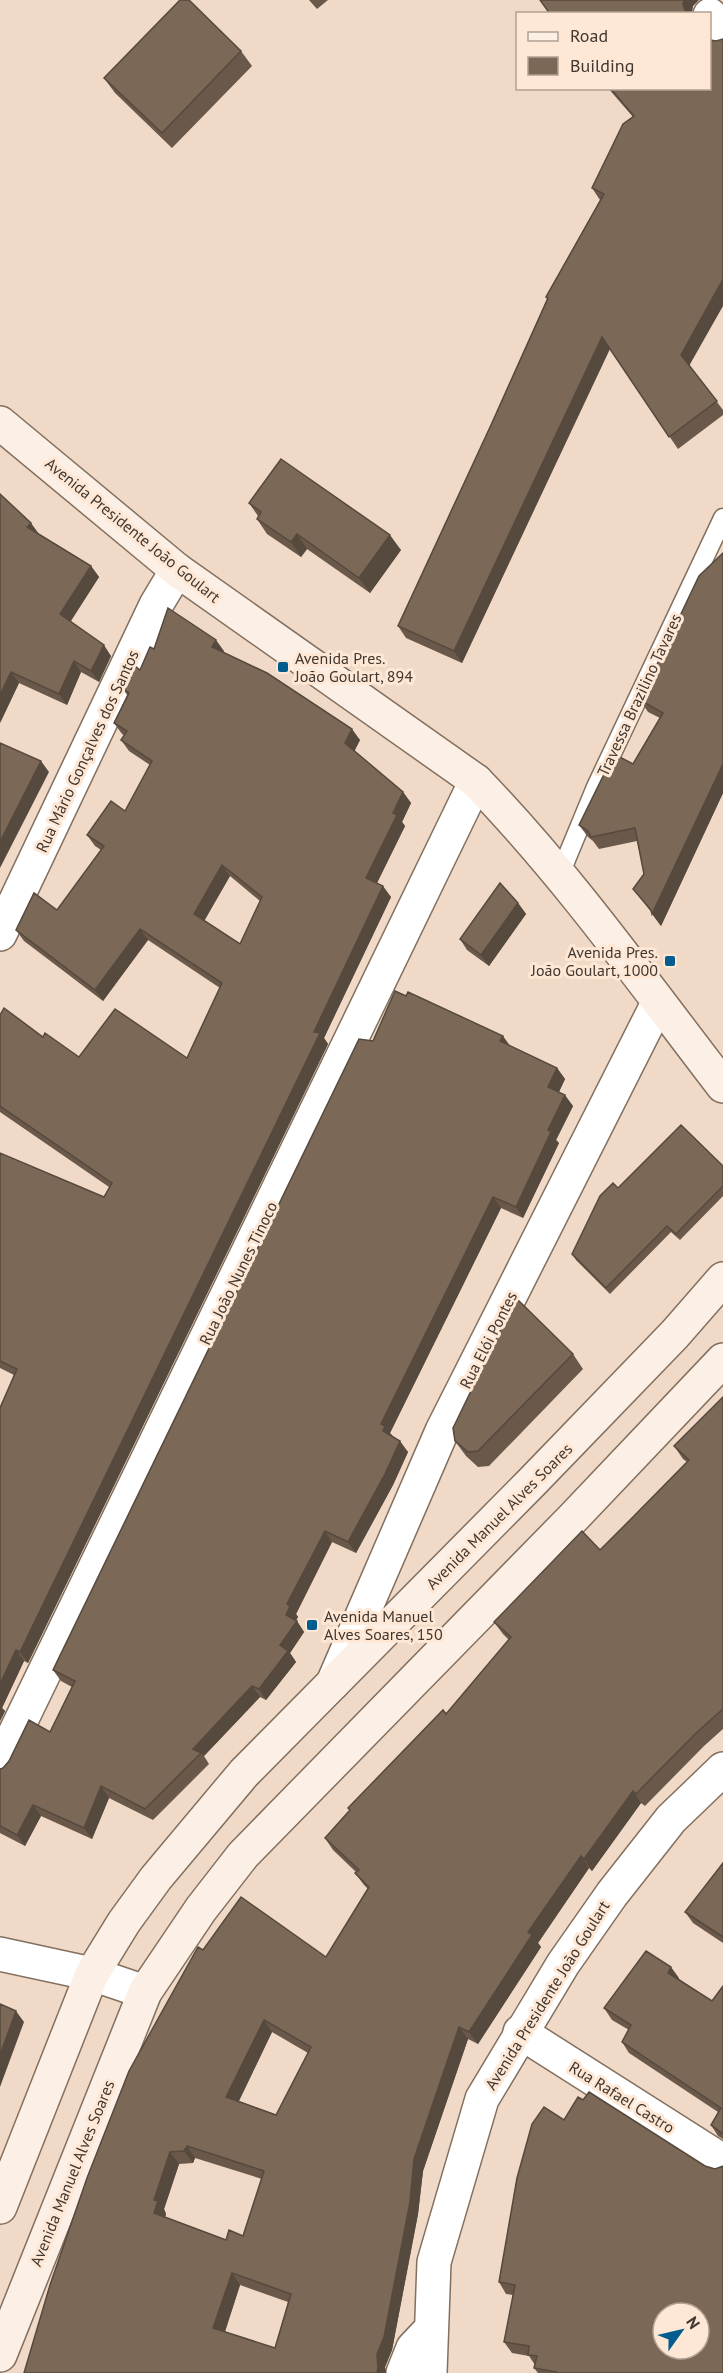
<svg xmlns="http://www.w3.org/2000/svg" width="723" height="2373" font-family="'PT Sans',sans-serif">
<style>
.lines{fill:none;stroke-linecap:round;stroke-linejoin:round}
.service-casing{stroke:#836f5e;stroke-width:21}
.minor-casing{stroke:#836f5e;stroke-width:36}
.tertiary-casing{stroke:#836f5e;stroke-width:36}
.secondary-casing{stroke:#836f5e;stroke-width:36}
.service{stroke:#fff;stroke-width:18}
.minor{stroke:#fff;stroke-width:33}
.tertiary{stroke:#fff;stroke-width:33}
.secondary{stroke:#fcf0e6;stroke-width:33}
.wall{fill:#6a594b;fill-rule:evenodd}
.shaded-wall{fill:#56493d}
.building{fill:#7b6857;stroke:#56493d;stroke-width:1.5;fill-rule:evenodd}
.poi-dot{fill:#025d8e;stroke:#fee7d4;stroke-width:2}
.labels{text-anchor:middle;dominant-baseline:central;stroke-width:6;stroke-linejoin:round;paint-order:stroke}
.street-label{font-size:16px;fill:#403730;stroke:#fee7d4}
.poi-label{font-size:16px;fill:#403730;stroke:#fee7d4;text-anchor:start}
</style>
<rect width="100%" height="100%" fill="#f0dac7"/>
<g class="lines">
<defs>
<path id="service" d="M560 874 596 787 723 518"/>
<path id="minor" d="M710 15 723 34
M0 934 156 605 177 570
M333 1683 442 1431 658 1003
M0 1764 476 781
M0 1954 92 1974 145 1992
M520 2032 723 2161"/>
<path id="tertiary" d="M403 2373 413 2348 431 2329
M430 2373 434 2262 482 2099 563 1964 612 1894 671 1819 723 1769"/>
<path id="secondary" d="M0 423 177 570 476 781C567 875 643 982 723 1086
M0 2207 92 1974 124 1922 156 1878 244 1773 532 1482 675 1334 723 1279
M0 2355 145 1992 201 1909 243 1855 571 1520 723 1360"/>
</defs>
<!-- service casing -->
<use href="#service" class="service-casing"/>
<!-- minor casing -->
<use href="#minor" class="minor-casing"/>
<!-- tertiary casing -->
<use href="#tertiary" class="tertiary-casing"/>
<!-- secondary casing -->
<use href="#secondary" class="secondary-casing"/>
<!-- service -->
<use href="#service" class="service"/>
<!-- minor -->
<use href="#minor" class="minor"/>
<!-- tertiary -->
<use href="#tertiary" class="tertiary"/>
<!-- secondary -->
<use href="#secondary" class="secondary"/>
</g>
<!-- wall -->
<path class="wall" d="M309 0H328L317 9Z
M241 51 252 66 172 148 115 93 104 78Z
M608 88H710L690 366 723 410V415L678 449 610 349 462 663 406 638 398 626 491 425 547 299 546 297 600 200 592 188 633 117Z
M249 503 401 550 370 593 307 549 301 557 267 534 257 519 258 516Z
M39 534 91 566 99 577 71 621 111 656 99 682 81 672 67 705 19 683 0 723Z
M723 553V793L661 926 652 913 633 889 644 874 637 841 599 849 593 841 588 837 579 825 633 764 660 718 648 712 640 700Z
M154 649 224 651 223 652 360 740 354 751 403 792 411 803 402 822 405 826 377 883 391 897 324 1038 328 1044 28 1663 24 1661 2 1708 5 1711 0 1721V1408L14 1375 0 1368V1153L104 1197 109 1187 0 1112V1015L79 1057 187 1058 220 988 148 940 103 1001 24 941 16 930 57 910 101 850 95 846 87 835 125 811 150 765 129 751 121 740 124 735 122 734 114 723 127 695 124 690 140 670ZM230 876 260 901 240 944 204 920Z
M518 903 526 914 489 966 467 950 460 939Z
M373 1041 509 1045 557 1068 565 1079 559 1092 573 1106 556 1140 559 1143 523 1218 501 1208 390 1433 408 1452 393 1485 356 1553 332 1542 296 1614 298 1617 296 1620 304 1632 290 1653 296 1662 266 1700 260 1697 204 1756 209 1764 153 1820 109 1798 92 1839 41 1816 25 1846 0 1833V1769L3 1768 50 1732 72 1687 61 1681 53 1670Z
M723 1166V1196L680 1240 671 1232 610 1294 576 1260 572 1254Z
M573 1354 583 1369 489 1466 478 1467 466 1456 455 1441Z
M723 1397V1729L704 1746 645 1806 641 1803 592 1871 589 1868 538 1943 541 1947 478 2044 468 2039 423 2171 418 2214 392 2350 385 2367 386 2373H24L203 1950 326 1957 368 1889 364 1885 355 1873 356 1872 333 1850 325 1838 350 1811 348 1808 446 1714 509 1640 503 1634 494 1622 600 1550 630 1520 687 1462 683 1459 674 1446ZM272 2032 308 2053 276 2115 239 2101ZM195 2158 262 2179 243 2236 226 2240 165 2217 166 2214 164 2209 179 2164 193 2163ZM240 2285 288 2302 275 2348 225 2332Z
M723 1863V1943L693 1923 685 1912Z
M679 1978V1979L712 2001 723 1986V2139L718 2136 711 2125 718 2112 629 2053 622 2042 629 2030 612 2020 604 2008Z
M517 2178 723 2373H538L534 2368 535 2365 529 2356 512 2353 504 2342 513 2295 506 2294 499 2282Z"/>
<!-- shaded-wall -->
<path class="shaded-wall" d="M684 0H699L693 6 692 14 686 13 683 4Z
M723 279V306L689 366 681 355Z
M602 337 610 348 462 663 454 651Z
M31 523 39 534 27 527Z
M297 534 307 549 301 557 291 542Z
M390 535 401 550 370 593 359 578Z
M91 566 99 577 68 625 60 614Z
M216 640 224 651 220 658 212 647Z
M104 645 111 656 99 682 91 671Z
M74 661 81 672 67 705 59 694Z
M11 672 19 683 0 723V695Z
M352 729 360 740 353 754 345 743Z
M41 761 49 772 0 868V842Z
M723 764V793L661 926 652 914Z
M403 792 411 803 402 822 405 826 374 889 366 878Z
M222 865 230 876 202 925 194 914Z
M383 886 391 897 324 1038 328 1044 28 1663 20 1652Z
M518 903 526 914 489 966 481 955Z
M140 929 148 940 103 1001 95 990Z
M503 1036 511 1047 500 1041Z
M557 1068 565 1079 556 1098 548 1087Z
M565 1095 573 1106 556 1140 559 1143 523 1218 516 1207 548 1130Z
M493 1197 501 1208 390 1433 393 1437 383 1431 381 1424Z
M400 1441 408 1452 393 1485 356 1553 348 1542Z
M325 1531 332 1542 296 1614 298 1617 294 1624 297 1621 304 1632 290 1653 296 1662 266 1700 259 1689 280 1645 287 1604Z
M16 1650 24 1661 2 1708 5 1711 0 1721V1684Z
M252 1686 260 1697 204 1756 201 1753 193 1749Z
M101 1786 109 1798 92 1839 84 1828Z
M633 1791 641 1803 592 1871 584 1859Z
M33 1805 41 1816 25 1846 17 1835Z
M581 1856 589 1868 538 1943 541 1947 478 2044 469 2032 528 1932Z
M671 1967 679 1978 676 1984 668 1973Z
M16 2011 24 2022 0 2087V2055Z
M264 2020 272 2032 235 2109 226 2097Z
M459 2027 468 2039 423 2171 418 2214 392 2350 385 2367 386 2373H377V2354L414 2159Z
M187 2146 195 2158 193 2163 184 2151Z
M170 2152 179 2164 164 2209 166 2214 163 2225 154 2213V2200Z
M232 2273 240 2285 222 2340 213 2328Z"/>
<!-- building -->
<path class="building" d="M180 0H189L241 51 162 133 104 78Z
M540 0H684L683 4 686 14H550Z
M723 39V279L681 355 717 401 669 437 602 337 454 651 398 626 491 425 548 298 546 297 604 194 592 188 623 124 634 116 610 88H710V40L716 41Z
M281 459 390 535 359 578 297 534 291 542 257 519 261 512 249 503Z
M0 494 31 523 27 527 91 566 60 614 104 645 91 671 74 661 59 694 11 672 0 695Z
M723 553V764L652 914 651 910 633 889 644 874 635 828 591 837 588 831 579 825 614 754 633 764 663 713 640 700 699 576Z
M168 608 216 640 212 647 267 673 352 729 345 743 403 792 393 813 397 815 366 878 383 886 314 1032 320 1033 20 1652 16 1650 0 1684V1408L17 1369 0 1361V1153L104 1197 112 1183 0 1106V1015L4 1008 43 1037 45 1033 79 1057 115 1009 187 1058 222 983 140 929 95 990 16 930 34 893 57 910 104 846 87 835 111 801 125 811 152 761 121 740 127 731 114 723 129 693 124 690 135 666 140 670 150 647 154 649ZM222 865 262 897 240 944 194 914Z
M0 743 41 761 0 842Z
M500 883 518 903 481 955 460 939Z
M395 991 406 996 408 992 503 1036 500 1041 557 1068 548 1087 565 1095 548 1130 551 1132 516 1207 493 1197 381 1424 385 1426 383 1431 400 1441 385 1474 348 1542 325 1531 287 1604 290 1606 286 1615 297 1621 280 1645 288 1651 259 1689 252 1686 193 1749 201 1753 145 1809 101 1786 84 1828 33 1805 17 1835 0 1826V1769L3 1768 9 1761 29 1720 50 1732 75 1681 53 1670 359 1039 373 1041Z
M681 1125 723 1166V1186L676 1234 667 1226 606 1288 572 1254 600 1196 613 1183 618 1188Z
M516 1298 573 1354 478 1451 468 1452 455 1441 453 1428Z
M723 1397V1709L695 1734 636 1794 633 1791 584 1859 581 1856 528 1932 532 1935 469 2032 459 2027 414 2159 410 2202 384 2337 377 2354 378 2368 377 2373H24L50 2285 87 2178 129 2071 198 1947 203 1950 241 1897 326 1957 369 1887 355 1873 359 1870 325 1838 350 1810 348 1808 443 1710 446 1714 511 1637 494 1622 582 1531 600 1550 630 1520 689 1460 674 1446ZM264 2020 311 2047 276 2115 226 2097ZM187 2146 264 2171 243 2236 229 2230 226 2240 154 2213 158 2201 154 2200 170 2152 184 2151ZM232 2273 291 2294 275 2348 213 2328Z
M723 1863V1937L685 1912Z
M646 1951 671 1967 668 1973 712 2001 723 1986V2134L711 2125 721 2108 622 2042 631 2025 604 2008Z
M0 2004 16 2011 0 2055Z
M589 2092 705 2166 715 2169 723 2166V2373H557L556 2372 534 2368 537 2356 528 2355 529 2346 504 2342 515 2285 499 2282 517 2178 532 2124 544 2107 564 2120 578 2097 583 2100ZM663 2313H699V2349H663Z"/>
<!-- markers -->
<g class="poi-dot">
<rect x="277" y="661" width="12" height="12" rx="3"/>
<rect x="664" y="955" width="12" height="12" rx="3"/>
<rect x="306" y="1619" width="12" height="12" rx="3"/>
</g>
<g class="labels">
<!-- street labels -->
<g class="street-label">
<text transform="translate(133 530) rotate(39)">Avenida Presidente João Goulart</text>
<text transform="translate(639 695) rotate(-65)">Travessa Brazilino Tavares</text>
<text transform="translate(87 751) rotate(-65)">Rua Mário Gonçalves dos Santos</text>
<text transform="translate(238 1273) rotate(-64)">Rua João Nunes Tinoco</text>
<text transform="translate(488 1340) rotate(-63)">Rua Elói Pontes</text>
<text transform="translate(499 1516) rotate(-45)">Avenida Manuel Alves Soares</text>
<text transform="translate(547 1995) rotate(-58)">Avenida Presidente João Goulart</text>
<text transform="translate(622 2097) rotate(32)">Rua Rafael Castro</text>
<text transform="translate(72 2173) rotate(-68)">Avenida Manuel Alves Soares</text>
</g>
<!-- poi labels -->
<g class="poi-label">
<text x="295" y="658">Avenida Pres.<tspan x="295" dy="18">João Goulart, 894</tspan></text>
<text x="658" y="952" text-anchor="end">Avenida Pres.<tspan x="658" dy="18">João Goulart, 1000</tspan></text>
<text x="324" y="1616">Avenida Manuel<tspan x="324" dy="18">Alves Soares, 150</tspan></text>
</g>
</g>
<!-- legend -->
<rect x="516" y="12" width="195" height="78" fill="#fee7d4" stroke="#b2a192" stroke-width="1.5"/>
<rect x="528" y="32" width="30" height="9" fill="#fcf0e6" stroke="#b2a192" stroke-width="1.5"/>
<text x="570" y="42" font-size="18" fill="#403730">Road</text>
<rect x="528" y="57" width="30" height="18" fill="#7b6857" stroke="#b2a192" stroke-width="1.5"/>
<text x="570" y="72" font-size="18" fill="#403730">Building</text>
<!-- north arrow -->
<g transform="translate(681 2331) rotate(56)"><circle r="28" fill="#fee7d4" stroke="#b2a192" stroke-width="1.5"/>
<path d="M0-4.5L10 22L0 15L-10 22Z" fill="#025d8e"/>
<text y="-9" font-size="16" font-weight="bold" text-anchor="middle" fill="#403730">N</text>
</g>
</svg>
